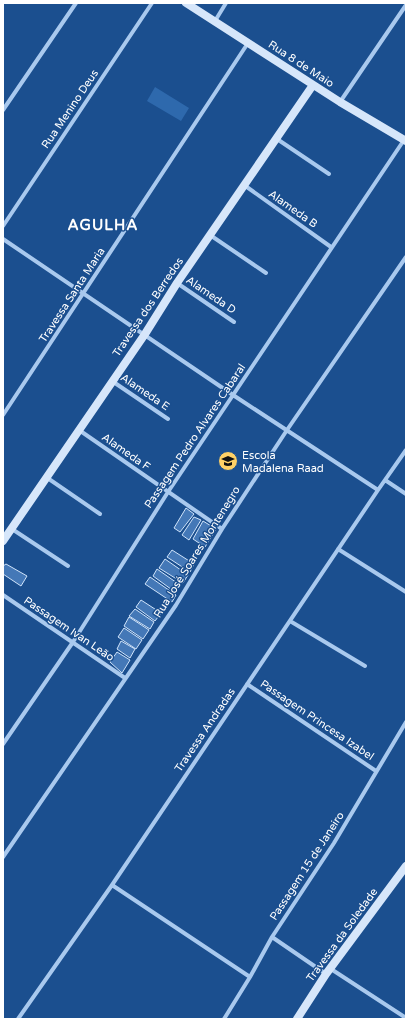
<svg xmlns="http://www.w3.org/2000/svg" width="409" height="1022" font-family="'Varela Round',sans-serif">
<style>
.green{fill:#2e69ad}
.building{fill:#4478b7;stroke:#cfe3fa}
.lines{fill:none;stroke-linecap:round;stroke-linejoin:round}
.street{stroke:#a9c9ee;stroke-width:4}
.secondary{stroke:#d6e6fa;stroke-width:8}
.labels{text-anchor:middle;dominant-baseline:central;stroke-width:3;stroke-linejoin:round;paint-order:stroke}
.street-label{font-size:11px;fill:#fff;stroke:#1b4f8f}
.poi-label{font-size:11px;fill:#fff;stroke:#1b4f8f;text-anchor:start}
.district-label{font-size:15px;font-weight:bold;letter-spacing:1px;fill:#fff;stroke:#1b4f8f}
</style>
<rect width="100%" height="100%" fill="#1b4f8f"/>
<!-- green -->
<path class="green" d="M155 87 189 108 181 121 147 101Z"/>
<!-- building -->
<path class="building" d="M186 508 194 514 180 532 174 528Z
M194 517 201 520 189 540 182 535Z
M203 521 216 529 205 547 193 539Z
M172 550 194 564 190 572 167 557Z
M165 559 188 575 183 583 159 568Z
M6 564 27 576 21 586 3 574V566Z
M157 569 180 585 175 592 153 576Z
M150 577 176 595 172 602 145 584Z
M141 600 161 613 155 621 136 607Z
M135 609 154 622 150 629 129 616Z
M129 617 149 630 143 639 124 626Z
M124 628 142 640 136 649 118 637Z
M121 641 135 649 130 658 117 649Z
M117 652 130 660 122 673 110 662Z"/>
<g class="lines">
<!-- street -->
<path class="street" d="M215 21 226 3
M340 102 406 5
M3 110 76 3
M277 139 329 174
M244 185 331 247
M3 226 152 3
M210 235 266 273
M3 239 233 395 378 490
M177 283 234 322
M112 381 168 419
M3 415 248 43
M79 430 222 529
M46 477 100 514
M385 480 406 494
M12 529 68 566
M338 549 406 592
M3 595 125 678
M290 621 365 666
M247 684 376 771
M3 744 73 642 168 492 404 140
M3 857 176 605 222 529 287 430 406 257
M112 885 250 977
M272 937 326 974
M331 969 406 1018
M18 1019 112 885 378 490 406 450
M224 1019 250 977 272 937 334 843 406 722"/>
<!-- secondary -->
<path class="secondary" d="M186 3 340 102 406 141
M3 541 145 334 177 283 313 85
M297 1019 326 974 406 866"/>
</g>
<!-- icons -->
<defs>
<symbol id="school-disc" viewBox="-11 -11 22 22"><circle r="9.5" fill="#ffd166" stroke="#1b4f8f"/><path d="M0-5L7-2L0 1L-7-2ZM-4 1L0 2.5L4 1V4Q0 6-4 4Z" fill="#111"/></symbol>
</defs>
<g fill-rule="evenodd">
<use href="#school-disc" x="217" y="450" width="22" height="22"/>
</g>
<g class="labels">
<!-- street labels -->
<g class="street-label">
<text transform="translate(301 64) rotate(33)">Rua 8 de Maio</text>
<text transform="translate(70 109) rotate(-56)">Rua Menino Deus</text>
<text transform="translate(293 209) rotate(35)">Alameda B</text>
<text transform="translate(72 295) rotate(-57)">Travessa Santa Maria</text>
<text transform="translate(211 295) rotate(34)">Alameda D</text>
<text transform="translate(148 307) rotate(-56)">Travessa dos Berredos</text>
<text transform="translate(145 392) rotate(34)">Alameda E</text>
<text transform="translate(195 436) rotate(-56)">Passagem Pedro Alvares Cabaral</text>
<text transform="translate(126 452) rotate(35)">Alameda F</text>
<text transform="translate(197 552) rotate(-58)">Rua José Soares Montenegro</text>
<text transform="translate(69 629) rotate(34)">Passagem Ivan Leão</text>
<text transform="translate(317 720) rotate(34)">Passagem Princesa Izabel</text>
<text transform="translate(205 730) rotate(-56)">Travessa Andradas</text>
<text transform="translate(307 866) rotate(-57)">Passagem 15 de Janeiro</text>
<text transform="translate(342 935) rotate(-54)">Travessa da Soledade</text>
</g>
<!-- poi labels -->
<g class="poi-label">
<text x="242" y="455">Escola<tspan x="242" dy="13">Madalena Raad</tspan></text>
</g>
<!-- district labels -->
<g class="district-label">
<text x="103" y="225">AGULHA</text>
</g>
</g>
<!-- border -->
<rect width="409" height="1022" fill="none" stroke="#ffffff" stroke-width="8"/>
</svg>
